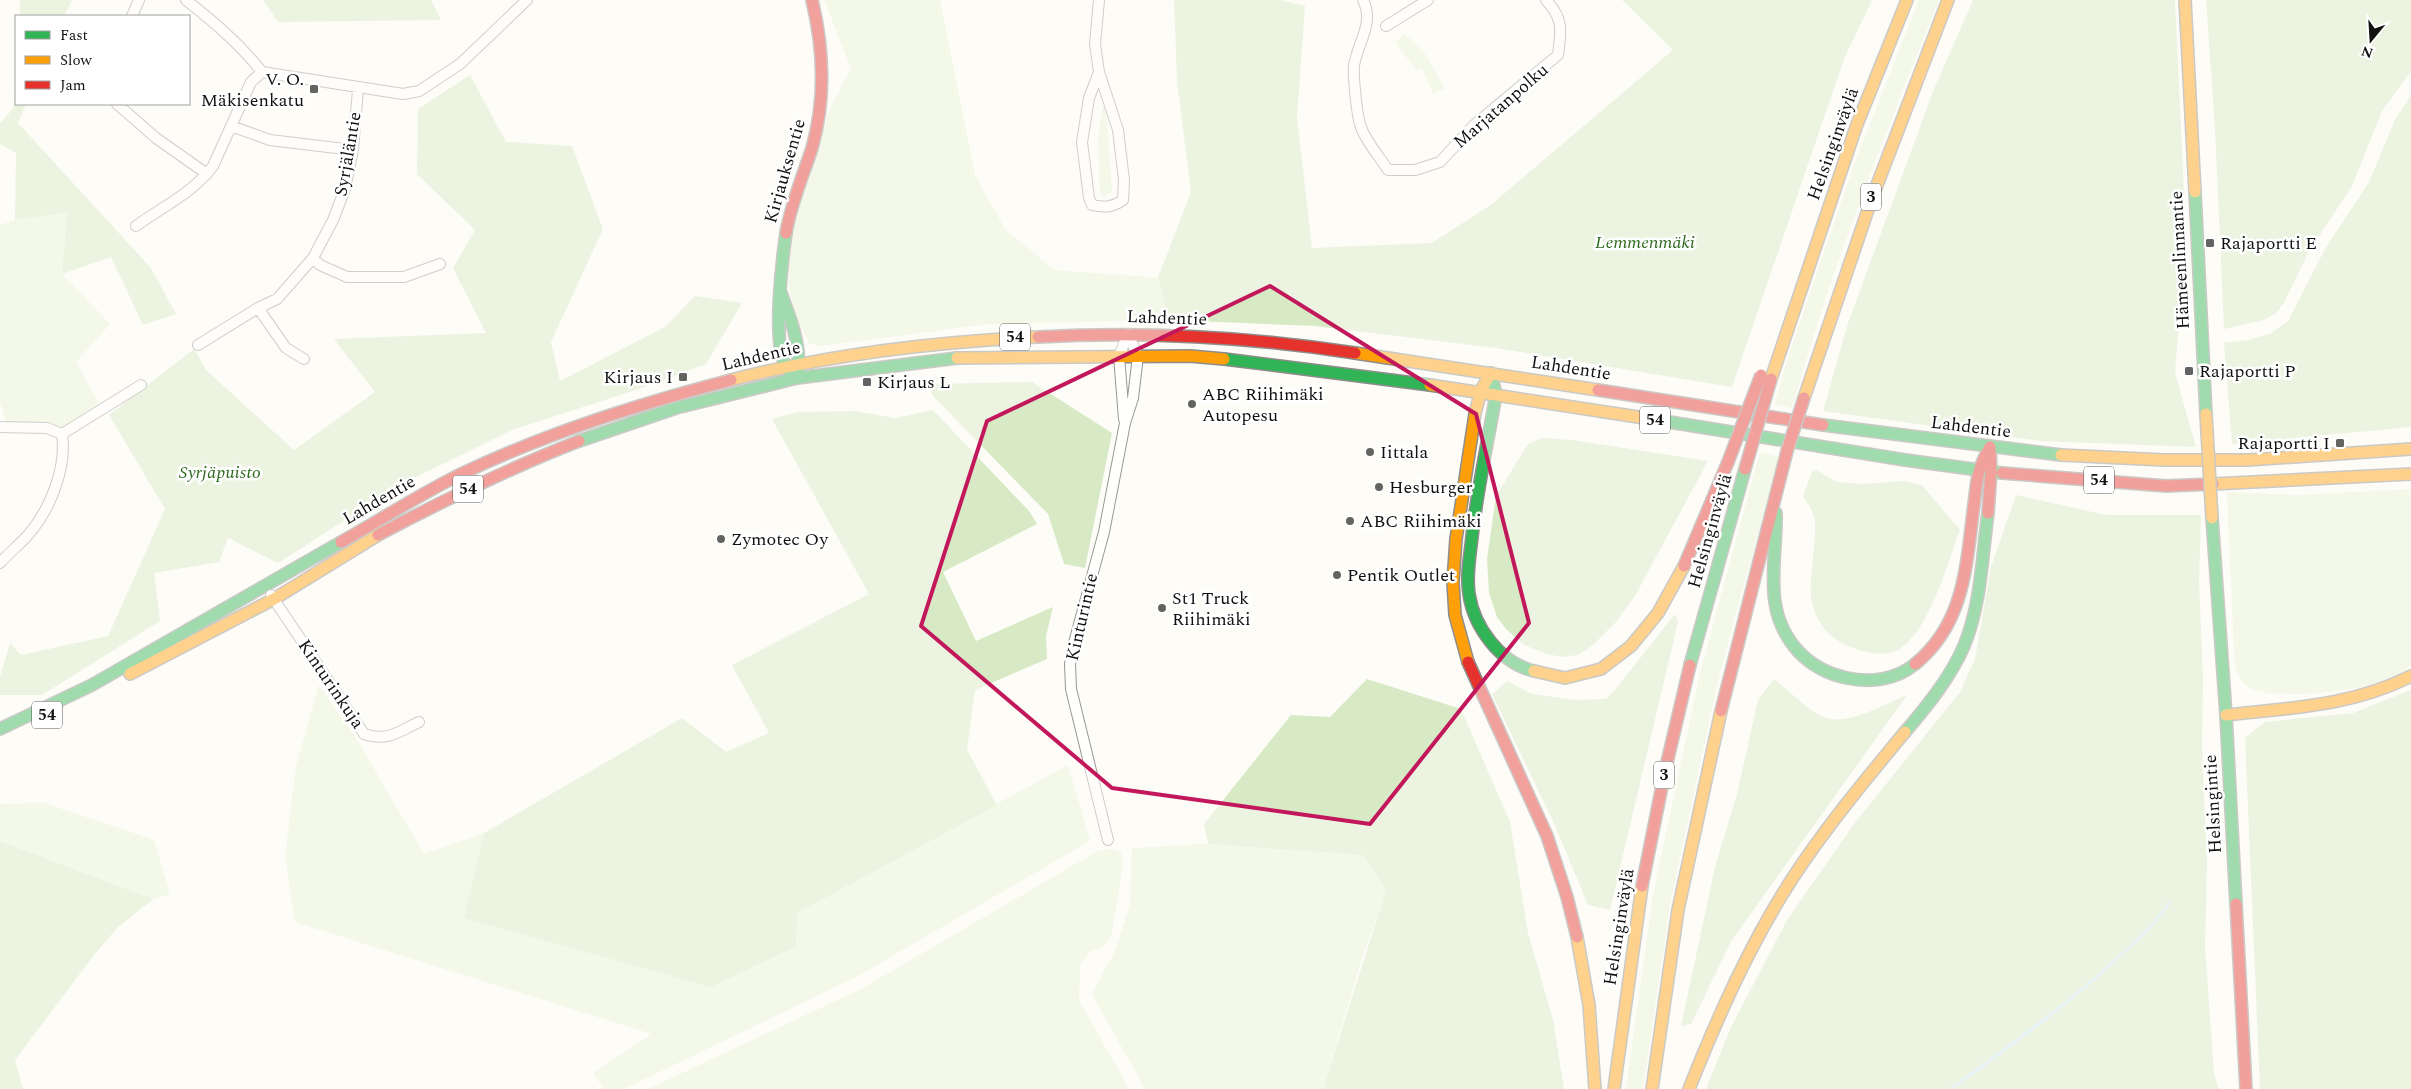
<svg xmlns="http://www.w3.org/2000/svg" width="2411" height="1089" font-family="Spectral,serif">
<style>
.green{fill:#e7f3d7}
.forest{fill:#d8eac5}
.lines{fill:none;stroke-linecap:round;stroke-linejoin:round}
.stream{stroke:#cde8f7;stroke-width:3}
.street-casing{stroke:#979795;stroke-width:12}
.fast-casing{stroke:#8e8d8b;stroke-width:14}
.slow-casing{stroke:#8e8d8b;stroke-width:14}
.jam-casing{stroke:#8e8d8b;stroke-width:14}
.street{stroke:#fffffe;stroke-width:10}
.fast{stroke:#30b455;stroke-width:11}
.slow{stroke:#ff9f0a;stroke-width:11}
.jam{stroke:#e5322d;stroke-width:11}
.slow-bridge-casing{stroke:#8e8d8b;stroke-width:14;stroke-linecap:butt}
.jam-bridge-casing{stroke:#8e8d8b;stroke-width:14;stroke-linecap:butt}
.slow-bridge{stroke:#ff9f0a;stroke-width:11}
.jam-bridge{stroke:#e5322d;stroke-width:11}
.marked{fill:none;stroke:#c2185b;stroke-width:4;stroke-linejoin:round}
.poi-dot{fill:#646362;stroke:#fff;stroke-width:2}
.labels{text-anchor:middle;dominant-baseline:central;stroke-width:5;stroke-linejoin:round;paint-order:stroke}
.shield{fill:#fff;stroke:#585858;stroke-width:1}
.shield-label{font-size:16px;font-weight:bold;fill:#111}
.poi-label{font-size:18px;fill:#111;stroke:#fff;text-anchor:start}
.street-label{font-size:18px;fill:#111;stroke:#fff}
.park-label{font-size:18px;font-style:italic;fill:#2f6b1f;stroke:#fff}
</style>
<rect width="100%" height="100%" fill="#fdfcf7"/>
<!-- green -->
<path class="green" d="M824 0H940L975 175 1005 229 1054 270 1158 278 1169 320 988 324 821 346 810 344 798 322 789 289 788 262 796 215 830 109 851 68Z
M1919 0H1939C1885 134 1831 268 1792 408L1775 404 1786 363 1857 157Z
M1405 34 1426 55 1445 88 1433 94 1423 70 1420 68 1416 70 1395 42Z
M1103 104 1107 120 1112 192 1103 197 1100 192 1098 140Z
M67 211 62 274 110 324 76 362 99 403 60 430 6 422 0 401V225L15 220Z
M1760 452 1779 457 1719 676 1671 899 1643 1089H1626L1653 895 1700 673Z
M2411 489V665C2404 670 2396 676 2388 680 2363 690 2266 703 2246 685 2237 678 2235 665 2234 654L2227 492 2297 495Z
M319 685 356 738 424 854 484 833 464 918 797 913 1068 765 1090 841 856 977 624 1089H604L593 1073 652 1034 295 922 285 857 296 766Z
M44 803 154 840 170 895 153 899 0 841V804Z
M1208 844 1363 855 1386 891 1363 955 1323 1089H1145L1092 994 1115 951 1130 905 1132 848Z
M1111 849 1121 852 1123 865 1112 933 1102 948 1091 951 1080 964 1079 1000 1129 1089H648L861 989 1096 852Z"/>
<!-- forest -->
<path class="forest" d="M20 0H72L64 16H20Z
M263 0H431L441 20 278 22Z
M1174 0H1280L1305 6 1297 117 1312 248 1432 243 1492 204 1673 50 1622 0H1872L1844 59 1732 387 1496 348 1315 326 1169 320 1158 278 1191 192 1177 82Z
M1973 0H2175L2186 234 2175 373 2196 447 2041 441 1823 411 1848 323 1934 89Z
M2206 0H2411V71L2382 111 2352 186 2308 253 2284 303 2276 313 2264 320 2224 329 2215 129Z
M16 73V104H26L18 123 151 268 176 314 143 325 111 257 62 274 67 212 15 220 16 153 0 144V124L14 107Z
M470 75 506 142 572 146 603 229 551 342 560 381 665 327 695 296 742 303 706 364 642 388 512 430 400 485 278 563 228 538 219 562 154 573 160 621 42 695H0V677L10 643 21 655 108 636 165 509 109 415 194 349 206 370 294 450 375 392 334 339 486 333 453 268 475 230 417 174 418 109Z
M2411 95V427L2232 444 2224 343 2248 340 2270 334 2288 321 2325 249 2369 182 2395 120Z
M1032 382 1112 433 1085 568 1064 564 1048 514 933 396 927 384Z
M933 410 1029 511 1037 524 943 572 976 641 1053 607 1046 636 1047 659 975 690 967 750 997 805 797 913 796 946 711 987 464 918 484 833 682 718 726 752 769 733 732 665 869 594 772 419 798 412 855 411 895 418Z
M1542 438 1572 440 1708 461 1636 594 1616 622 1592 646 1578 655 1562 657 1547 654 1524 645 1506 629 1497 617 1489 593 1487 559 1496 496 1528 444Z
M1816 470 1837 482 1863 484 1903 481 1922 485 1960 530C1947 563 1930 631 1898 650 1884 657 1867 653 1853 648 1836 642 1820 629 1814 610 1806 589 1815 555 1815 531 1815 527 1816 521 1814 516 1812 509 1807 503 1803 496L1812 472Z
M2016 495 2106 515H2201L2199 582 2203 678 2202 751 2207 862 2205 948 2214 1074 2219 1089H1706L1731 1027 1787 920 1854 824 1960 692 1975 659 1991 567Z
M1675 614 1678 622 1610 910 1588 905 1553 821 1492 694 1507 681 1532 694 1576 700 1606 699 1614 691Z
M1367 679 1461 709 1510 822 1528 933 1553 1020 1564 1089H1323L1386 890 1363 855 1208 844 1204 824 1291 715 1330 717Z
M1774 679C1788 690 1808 710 1823 717 1846 727 1885 704 1907 695L1732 940 1691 1024 1681 1026 1715 867 1737 794 1758 700Z
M2411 690V1089H2260L2245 738 2265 722 2353 713Z
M0 841 153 899 117 928 94 955 15 1060 23 1089H0Z"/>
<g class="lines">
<!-- stream -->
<path class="stream" d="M1951 1089C2005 1049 2060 1010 2110 965 2133 944 2152 928 2170 902"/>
<defs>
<path id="street" d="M186 0C214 22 240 44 262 72
M1099 0 1095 44 1099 72 1118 130 1124 180 1123 200C1113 207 1105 208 1092 205L1089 198 1082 142 1089 98 1099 72
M1363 0C1375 24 1357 43 1354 66 1353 76 1357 118 1361 127 1366 142 1379 156 1388 170H1415L1440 162 1474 125 1558 55C1561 31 1564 19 1546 0
M132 16 139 0
M1386 26 1428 0
M117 104 156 138 207 174
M231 126 270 140 353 150
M136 226C162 207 193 193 213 166L251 82 262 72 403 94 419 91 460 64 527 0
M313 258 320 265 347 277H404L440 264
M258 308 286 348 304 359
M198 345 258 308 277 299 313 258 333 220 345 189 353 150 358 89
M1124 419 1119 356 1128 334
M0 427 47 428 62 434
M62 434 141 385
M0 563C9 553 19 545 28 535 50 510 67 468 62 434
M271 595 364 734C387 742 398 732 419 722
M1108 840 1071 689 1070 664 1075 639 1104 532 1125 423 1133 398 1138 356 1128 334"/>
<path id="fast" d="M2195 192 2206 414
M781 293C791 321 803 348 797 378 794 375 788 371 786 367 772 344 782 261 786 233
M1224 359 1430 385
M1491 373 1496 394C1488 442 1477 489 1472 537 1470 556 1466 575 1469 594 1474 627 1500 663 1534 671
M1651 419 1905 460 2002 473
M1823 425 2061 455
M579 441 676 408 797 378 957 358
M1776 513C1777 563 1761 610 1798 651 1811 665 1828 674 1847 678 1870 683 1896 680 1915 664
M2212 518 2226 715 2236 904
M1690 665 1745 469
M0 729 92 685 341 542
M1905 732C1928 705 1950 678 1964 646 1981 605 1982 557 1988 513"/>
<path id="slow" d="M2185 0 2195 192
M1355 353 1598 390
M957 358 1190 356 1224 359
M1771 379 1856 127 1907 0
M731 380C831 354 935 342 1038 337
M1430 385 1651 419
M1804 398 1872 198 1948 0
M2061 455 2164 460H2248L2411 449
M2213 484 2411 474
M1468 662 1455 615 1453 582 1456 539 1475 414 1481 390 1491 373
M1534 671 1565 678 1601 669 1631 646 1658 613 1684 566
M130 674 274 599 378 535
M2226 715C2290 708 2353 706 2411 676
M1577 937 1589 1005 1595 1089
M1614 1089 1642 886
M1652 1089 1678 910 1721 711
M1689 1089C1718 1016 1750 944 1792 879 1826 827 1866 779 1905 732"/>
<path id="jam" d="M786 233C791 203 803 176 812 148 826 99 824 50 812 0
M1038 337C1144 331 1250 337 1355 353
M1598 390 1823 425
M2002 473 2166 486 2213 484
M1988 513 1991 471 1990 447
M378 535C444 500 510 468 579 441
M341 542C380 520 419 495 459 475 546 433 638 404 731 380
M1684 566 1728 462
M1468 662 1547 836 1567 897 1577 937
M1915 664C1963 625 1966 570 1973 512 1977 484 1975 473 1990 447
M1721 711 1787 451
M1642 886 1665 771 1690 665
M2236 904 2246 1089"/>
</defs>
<!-- street casing -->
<use href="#street" class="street-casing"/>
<!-- fast casing -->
<use href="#fast" class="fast-casing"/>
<!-- slow casing -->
<use href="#slow" class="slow-casing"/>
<!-- jam casing -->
<use href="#jam" class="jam-casing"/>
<!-- street -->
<use href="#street" class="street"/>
<!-- fast -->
<use href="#fast" class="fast"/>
<!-- slow -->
<use href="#slow" class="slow"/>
<!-- jam -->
<use href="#jam" class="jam"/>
<defs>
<path id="slow-bridge" d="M2206 414 2212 518"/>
<path id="jam-bridge" d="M1787 451 1804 398
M1728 462 1761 375
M1745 469 1771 379"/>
</defs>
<!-- slow-bridge casing -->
<use href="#slow-bridge" class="slow-bridge-casing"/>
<!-- jam-bridge casing -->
<use href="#jam-bridge" class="jam-bridge-casing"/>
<!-- slow-bridge -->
<use href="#slow-bridge" class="slow-bridge"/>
<!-- jam-bridge -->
<use href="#jam-bridge" class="jam-bridge"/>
</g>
<!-- marked area -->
<path d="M0 0H2411V1089H0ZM1270 286 1476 414 1529 623 1370 824 1112 788 921 626 987 421Z" fill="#fdfcf7" fill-opacity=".55" fill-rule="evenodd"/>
<path class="marked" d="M1270 286 1476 414 1529 623 1370 824 1112 788 921 626 987 421Z"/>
<!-- markers -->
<g class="poi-dot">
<rect x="309" y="84" width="10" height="10" rx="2.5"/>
<rect x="2205" y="238" width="10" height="10" rx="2.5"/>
<rect x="2184" y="366" width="10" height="10" rx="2.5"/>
<rect x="678" y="372" width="10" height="10" rx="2.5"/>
<rect x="862" y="377" width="10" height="10" rx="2.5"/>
<circle cx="1192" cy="404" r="5"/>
<rect x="2335" y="438" width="10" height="10" rx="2.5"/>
<circle cx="1370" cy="452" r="5"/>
<circle cx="1379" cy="487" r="5"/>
<circle cx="1350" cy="521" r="5"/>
<circle cx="721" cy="539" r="5"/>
<circle cx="1337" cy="575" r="5"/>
<circle cx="1162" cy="608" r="5"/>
</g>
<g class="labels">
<!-- shield labels -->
<g class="shield">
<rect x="1861" y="183.5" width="20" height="27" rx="4"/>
<rect x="1000" y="323.5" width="30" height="27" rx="4"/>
<rect x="1640" y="406.5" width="30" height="27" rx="4"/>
<rect x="2084" y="466.5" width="30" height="27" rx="4"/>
<rect x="453" y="475.5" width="30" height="27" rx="4"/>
<rect x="32" y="701.5" width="30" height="27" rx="4"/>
<rect x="1654" y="761.5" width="20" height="27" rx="4"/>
</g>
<g class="shield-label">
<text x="1871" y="197">3</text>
<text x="1015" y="337">54</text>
<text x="1655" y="420">54</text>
<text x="2099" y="480">54</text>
<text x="468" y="489">54</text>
<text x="47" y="715">54</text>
<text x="1664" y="775">3</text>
</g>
<!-- poi labels -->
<g class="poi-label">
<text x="304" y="79" text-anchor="end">V. O.<tspan x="304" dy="21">Mäkisenkatu</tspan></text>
<text x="2220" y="243">Rajaportti E</text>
<text x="2199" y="371">Rajaportti P</text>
<text x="673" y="377" text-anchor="end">Kirjaus I</text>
<text x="877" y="382">Kirjaus L</text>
<text x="1202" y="394">ABC Riihimäki<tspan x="1202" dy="21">Autopesu</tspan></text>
<text x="2330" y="443" text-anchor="end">Rajaportti I</text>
<text x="1380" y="452">Iittala</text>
<text x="1389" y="487">Hesburger</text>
<text x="1360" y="521">ABC Riihimäki</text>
<text x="731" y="539">Zymotec Oy</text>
<text x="1347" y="575">Pentik Outlet</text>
<text x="1172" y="598">St1 Truck<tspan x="1172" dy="21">Riihimäki</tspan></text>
</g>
<!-- street labels -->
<g class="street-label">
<text transform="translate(1501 106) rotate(-41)">Marjatanpolku</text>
<text transform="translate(1833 144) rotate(-70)">Helsinginväylä</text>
<text transform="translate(348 154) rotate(-80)">Syrjäläntie</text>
<text transform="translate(785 171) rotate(-74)">Kirjauksentie</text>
<text transform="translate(2180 260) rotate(-93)">Hämeenlinnantie</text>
<text transform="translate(1167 318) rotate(2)">Lahdentie</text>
<text transform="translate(761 356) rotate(-13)">Lahdentie</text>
<text transform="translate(1571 368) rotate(9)">Lahdentie</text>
<text transform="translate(1971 427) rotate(7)">Lahdentie</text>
<text transform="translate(379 500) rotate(-30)">Lahdentie</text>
<text transform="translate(1710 531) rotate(-74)">Helsinginväylä</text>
<text transform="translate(1082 617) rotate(-77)">Kinturintie</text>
<text transform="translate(331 684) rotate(56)">Kinturinkuja</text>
<text transform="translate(2213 804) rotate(-93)">Helsingintie</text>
<text transform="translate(1619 927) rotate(-81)">Helsinginväylä</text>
</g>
<!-- park labels -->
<g class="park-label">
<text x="1645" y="242">Lemmenmäki</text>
<text x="220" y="472">Syrjäpuisto</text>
</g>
</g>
<!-- legend -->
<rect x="15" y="15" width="175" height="90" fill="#ffffff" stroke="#a0a0a0"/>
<rect x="25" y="31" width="25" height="8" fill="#30b455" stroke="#a0a0a0"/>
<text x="60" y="40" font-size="15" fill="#111111">Fast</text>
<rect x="25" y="56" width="25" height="8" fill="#ff9f0a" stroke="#a0a0a0"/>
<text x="60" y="65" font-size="15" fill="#111111">Slow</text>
<rect x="25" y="81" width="25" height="8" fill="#e5322d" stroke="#a0a0a0"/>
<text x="60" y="90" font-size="15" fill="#111111">Jam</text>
<!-- north arrow -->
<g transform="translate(2371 40) rotate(198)" stroke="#ffffff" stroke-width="4" paint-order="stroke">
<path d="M0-4L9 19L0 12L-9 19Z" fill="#111111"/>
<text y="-8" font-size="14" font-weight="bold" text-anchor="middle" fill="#111111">N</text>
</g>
</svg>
